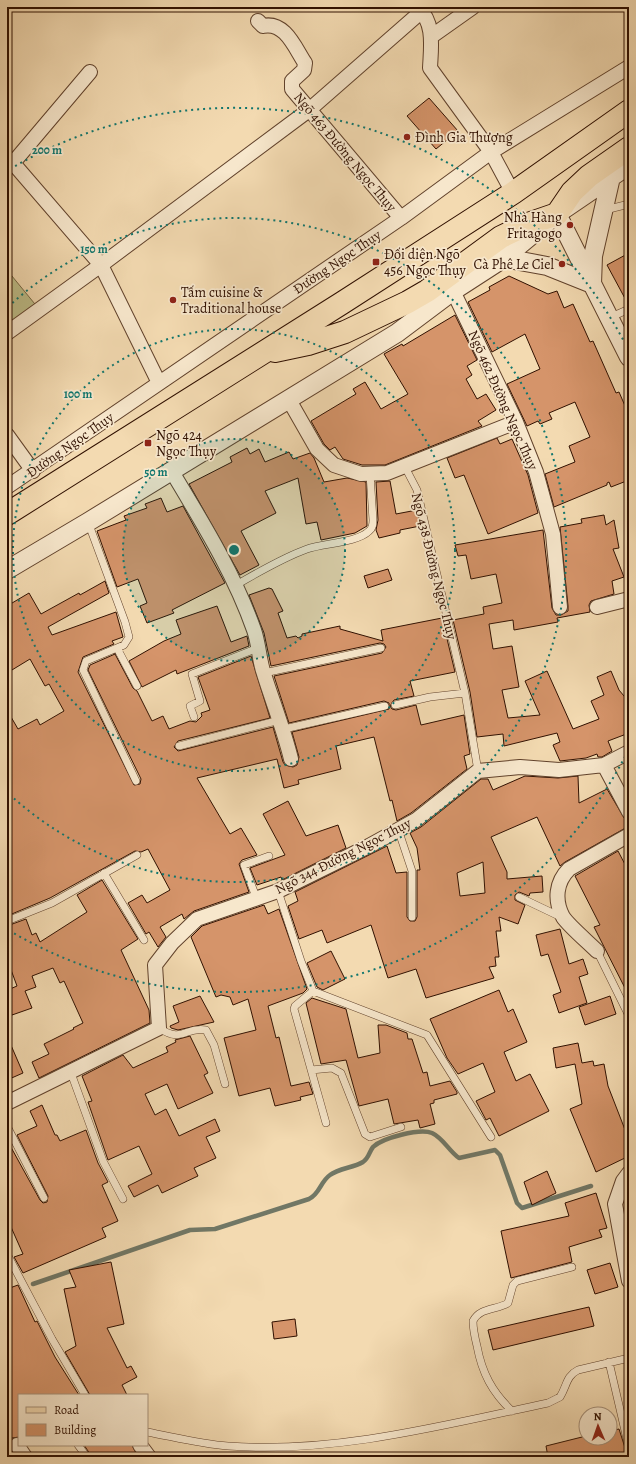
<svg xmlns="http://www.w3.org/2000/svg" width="636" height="1464" font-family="Alegreya,serif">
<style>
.green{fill:#bebe89;stroke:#776744}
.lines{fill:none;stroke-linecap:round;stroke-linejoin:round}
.stream{stroke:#717765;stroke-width:4.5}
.building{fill:#d5946a;stroke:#301000;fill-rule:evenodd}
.service-casing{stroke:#61422c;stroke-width:8}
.minor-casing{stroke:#61422c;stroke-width:16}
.tertiary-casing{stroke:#61422c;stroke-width:20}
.primary-casing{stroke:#301000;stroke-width:24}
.service{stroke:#f7e7cc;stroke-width:7}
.minor{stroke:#f7e7cc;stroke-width:14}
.tertiary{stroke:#f7e7cc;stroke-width:18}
.primary{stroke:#f3dab1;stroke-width:22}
.ring{fill:none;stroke:#0f766e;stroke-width:2;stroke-dasharray:2 4}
.poi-dot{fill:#8f2418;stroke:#f7e7cc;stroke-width:1.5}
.labels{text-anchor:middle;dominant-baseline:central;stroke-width:3.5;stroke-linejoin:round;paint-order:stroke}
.poi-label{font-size:14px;fill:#301000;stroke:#f7e7cc;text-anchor:start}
.street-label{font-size:14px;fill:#301000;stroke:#f7e7cc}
.centre{fill:#0f766e;stroke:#f7e7cc;stroke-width:2}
.ring-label{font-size:12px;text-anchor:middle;font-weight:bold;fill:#0f766e;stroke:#f7e7cc;stroke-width:3.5;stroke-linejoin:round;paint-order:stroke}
</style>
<rect width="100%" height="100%" fill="#f3dab1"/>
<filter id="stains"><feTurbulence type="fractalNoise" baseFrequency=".005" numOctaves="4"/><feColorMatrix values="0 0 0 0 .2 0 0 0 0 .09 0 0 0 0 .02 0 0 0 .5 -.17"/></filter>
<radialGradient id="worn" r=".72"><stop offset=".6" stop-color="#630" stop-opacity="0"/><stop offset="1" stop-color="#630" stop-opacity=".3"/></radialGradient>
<!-- green -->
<path class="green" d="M7 270 39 309 7 326Z"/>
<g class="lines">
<!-- stream -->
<path class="stream" d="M33 1284 190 1230 215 1229 309 1199C320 1194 320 1182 330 1175 339 1168 353 1168 363 1162 369 1158 369 1152 373 1147 382 1138 420 1128 432 1133 443 1138 449 1151 459 1158L495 1150 500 1155 517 1203 522 1208 591 1186"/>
</g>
<!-- building -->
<path class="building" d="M429 98 458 131 436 149 407 116Z
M629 253V304H628L607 265Z
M509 276 548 294 557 291 564 308 573 304 590 342 593 341 616 393 619 392 629 415V480L611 487 609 482 607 483V485L554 507 545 474 575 462 569 446 590 437 575 402 549 413 552 419 540 424 538 421 527 426 507 384 540 369 525 334 492 352 468 302 490 290 489 287Z
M455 315 477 360 467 366 472 375 466 379 477 399 486 394 496 410 478 421 482 426 385 465H362L343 459 335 447 330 450 324 444 311 421 356 394 353 389 365 382 381 409 408 394 384 354 402 344 403 346Z
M497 438 500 444 512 439 528 475 538 513 488 534 464 475 455 478 447 458Z
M247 448 250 454 259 449 265 462 289 452 293 459 310 453 314 458 324 482 347 478 366 482 367 526 355 533 321 540 317 522 306 524 298 478 265 491 276 513 241 531 259 565 240 575 189 484 232 462 230 457Z
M390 481 396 514 417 510 420 526 400 530V533L379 538 376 530 378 520 376 482Z
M161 498 167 512 183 506 225 583 172 610 174 613 147 623 140 606 147 603 138 579 117 587 97 531 126 520 124 516 147 508 145 504Z
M604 515 606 525 614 520 619 548 613 549 624 577 612 581 614 594 591 601 589 605 590 612 557 618 558 622 514 630 513 620 489 624 493 649 512 646 519 687 502 690 508 718 540 715 525 681 547 671 573 729 599 719 591 701 604 695 597 677 611 671 619 690 629 702V733L608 741 612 751 602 757H598L597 754 586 758 560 761 553 745 560 742 557 733 504 746 503 734 477 737 470 692 453 620 484 614 483 607 502 603 496 574 471 579 466 555 458 556 455 545 543 530 552 608 556 615H561L568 611V606L560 527 582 523 581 519Z
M388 569 392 580 368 588 364 576Z
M105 581 109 593 48 627 52 635 116 612 123 637 112 641 114 644 83 657 78 672 134 785 140 784 141 779 88 670 90 665 115 654 133 688 137 691 152 721 163 716 169 729 190 721 196 722 202 716 201 713 210 710 198 677 251 656 270 718 178 741 174 747 178 751 273 727 283 762 285 765 293 767 297 765 299 757 292 732 389 709V703L384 701 289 723 274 676 382 653 386 647 384 644 380 643 271 666 264 633 249 595 269 588 272 589 283 611 278 613 287 638 296 636 298 638 302 636V634L340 626V629L383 641 381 630 442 618 455 672 410 681 414 696 394 700 390 706 392 709 396 710 416 705 421 725 464 715 470 754 464 756 467 769 411 813 397 821 392 800 390 801 374 737 336 746 341 769 298 780 299 784 284 788 277 759 197 778 230 834 241 828 257 855 242 860 239 864 249 892 194 911 184 919 182 914 160 927 166 937 158 947 149 932 146 934 128 903 142 895 147 903 170 890 148 849 141 852 135 851 50 898 7 916V878L9 877 7 870V710L18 729 37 719 40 725 64 711 49 684 45 686 30 659 7 673V606L29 593 41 614 79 593 80 595Z
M217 606 231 642 247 636 249 646 177 674 176 670 142 687 129 661 164 641 181 634 176 620Z
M525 776 558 778 578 776 579 803 607 789 629 826 565 862 560 866 537 817 491 837 507 872V879L542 876 543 892 530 893 529 896 519 892 515 895V900L525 905 518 924 499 917 501 931H496L499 957H495L496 966 489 967 494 978 426 998 416 969 388 978 371 925 327 943 322 930 299 939 288 906 298 901 295 892 387 846 396 873 407 872V917L410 921H415L417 917V870H420L417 848 410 833 421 827 481 779H488L493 790ZM483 862 485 893 460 896 457 873Z
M288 801 306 836 338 825 346 848 282 880 281 877 257 885 250 868 285 855 263 814Z
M618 851 629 872V996L594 927 600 925 575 876Z
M102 880 138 939 121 950 149 1010 150 1023 39 1078 32 1062 49 1054 44 1044 74 1029 73 1028 83 1023 64 981 60 983 53 968 32 976 36 987 25 991 32 1008 12 1015 7 1002V995L11 993 10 989 17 986 7 959V926L26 919 32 935 36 933 40 942 87 912 77 895Z
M264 905 268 914 279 909 307 989 303 993 268 1006 276 1038 279 1037 291 1086 309 1082 313 1094 300 1097 301 1100 275 1106 270 1088 239 1096 224 1038 256 1030 248 999 233 1005 230 997 221 995 216 997 191 937 202 926Z
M560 929 569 964 583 959 588 974 579 977 587 1003 559 1013 553 995 561 992 548 954 541 956 536 935Z
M331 951 345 979 323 990 317 987 307 963Z
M499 990 508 1012 513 1009 527 1042 504 1052 516 1081 530 1074 549 1111 499 1136 490 1118 486 1120 476 1101 495 1092 483 1063 458 1074 447 1058 430 1019Z
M200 996 214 1022 178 1030 171 1028 170 1026 179 1022 173 1006Z
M610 996 616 1014 585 1025 579 1007Z
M312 998 346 1009 358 1058 380 1053 378 1025H386L407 1033 408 1039H412L423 1073 427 1072 430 1086 450 1081 457 1092V1094L434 1100V1103L430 1104 435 1124 420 1128 418 1120 394 1124 388 1099 359 1106 346 1060 321 1064 306 1003Z
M7 1036 23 1073 7 1080Z
M190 1036 208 1073 204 1075 213 1093 178 1109 167 1084 145 1094 155 1115 166 1109 179 1136 215 1119 220 1131 206 1137 216 1158 194 1168 198 1176 162 1193 158 1185 134 1197 128 1186 152 1174 139 1146 108 1160 88 1102 92 1101 82 1076 123 1055 133 1068 168 1052 166 1047 176 1042 175 1040Z
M578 1043 582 1063 593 1061 594 1066 604 1064 608 1086 629 1140V1156L596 1172 570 1109 582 1104 575 1064 556 1068 553 1048Z
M42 1105 55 1135H57L60 1141 86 1130 98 1163 108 1182 102 1185 118 1221 102 1228 106 1237 23 1273 14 1257 23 1254 7 1218V1140L40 1200 43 1203 47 1202 48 1196 17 1135 37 1126 30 1111Z
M547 1171 556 1193 532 1205 524 1182Z
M596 1193 607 1228 599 1230 602 1237 569 1247 572 1262 511 1278 501 1231 569 1216 565 1203Z
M111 1262 124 1324 107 1328 127 1368 131 1366 137 1377 122 1385 127 1395H90L65 1352 76 1346 64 1289 76 1287 69 1270Z
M610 1263 618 1287 595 1294 587 1270Z
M18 1285 35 1322 37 1321 55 1357 79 1395H19V1437L12 1438 7 1447V1289Z
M589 1307 594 1326 493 1350 488 1330Z
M295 1319 297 1336 274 1339 272 1322Z
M619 1429 627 1454 613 1457H548L546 1446 586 1436V1438H610V1431Z
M84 1445H132L138 1457H92Z"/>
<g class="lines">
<defs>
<path id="service" d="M605 210 629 204
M609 318 629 309
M405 467 417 490 465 693 478 771
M88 522 125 622 129 637 124 645 86 661 83 670 136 781
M236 585C259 572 282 558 307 549 323 543 357 543 369 531 373 528 373 524 373 520L370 474
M117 648 137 686
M264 673 381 648
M395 705 430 697 465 693
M194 717 190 706 200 701 192 674 258 648
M284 729 385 706
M179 746 280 720
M398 829 412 871V917
M104 873 144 940
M278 891 301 961 313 991 427 1035 491 1137
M256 897 244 865 269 856
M519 897 561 917
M7 921 52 903 137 855
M597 951 629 1016
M313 991 295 1006 294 1009 326 1123
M159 1028C183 1044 185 1026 206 1030L214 1045 225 1084
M311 1070 332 1068 341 1073 365 1134 370 1137 401 1127
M71 1073 103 1161 123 1199
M7 1126 44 1198
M7 1254 52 1339 85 1395
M609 1362 629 1448
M512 1411C492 1392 482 1373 477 1346 475 1338 473 1330 473 1321 480 1307 497 1310 508 1303L513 1285 517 1281 572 1267
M147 1432C174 1437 200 1444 228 1446 333 1454 445 1425 548 1403L560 1397C567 1386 566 1376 578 1370L629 1358
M78 1445 87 1457"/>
<path id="minor" d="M418 7C435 24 431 46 430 68L491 152 513 193
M258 21 263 26C285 21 295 48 305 63L304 70 292 81V89L401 218
M432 36 473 7
M90 72 13 163 101 265 159 383
M453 291 516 422 536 472 553 534 560 607
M7 333 101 265 309 110 422 11
M289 400 317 449 334 465 361 474 387 473 516 422
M7 435 33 471
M171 470C202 522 234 573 254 630 259 644 259 660 264 674 273 703 284 730 291 759
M7 487 401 218 491 152 629 67
M597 607 629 599
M604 765 629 812
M597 951C588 942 569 926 563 917 554 900 556 882 569 869L629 835
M7 1103 159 1028 155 965 172 943 197 919 278 891 369 846 416 820 478 771 520 767 559 770 604 765 629 752
M629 1173 623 1181 615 1204 629 1281
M17 1445 25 1457
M140 1445 149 1457"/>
<path id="tertiary" d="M557 214 629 357
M504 258 547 266 592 284 593 256 611 177
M7 570 88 522 397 333 453 291 504 258 557 214 629 165"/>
<path id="primary" d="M275 351 308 344 345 332 408 302 427 291 501 237 528 224 557 214 572 192 589 176 629 148
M7 514 342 303 513 193 629 111"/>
</defs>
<!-- service casing -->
<use href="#service" class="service-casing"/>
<!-- minor casing -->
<use href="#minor" class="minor-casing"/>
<!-- tertiary casing -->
<use href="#tertiary" class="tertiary-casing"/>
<!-- primary casing -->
<use href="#primary" class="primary-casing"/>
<!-- service -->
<use href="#service" class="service"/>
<!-- minor -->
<use href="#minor" class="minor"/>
<!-- tertiary -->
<use href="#tertiary" class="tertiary"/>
<!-- primary -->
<use href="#primary" class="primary"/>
</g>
<!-- distance rings -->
<circle cx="234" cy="550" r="111" fill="#0f766e" fill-opacity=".12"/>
<g class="ring">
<circle cx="234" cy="550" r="111"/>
<circle cx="234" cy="550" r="221"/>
<path d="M8 307A332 332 0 1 1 8 793"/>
<path d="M628 751A442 442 0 0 1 10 931M10 169A442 442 0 0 1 628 349"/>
</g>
<!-- markers -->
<g class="poi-dot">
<circle cx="407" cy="137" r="4"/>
<circle cx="570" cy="225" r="4"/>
<rect x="372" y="258" width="8" height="8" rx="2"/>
<circle cx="562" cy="264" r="4"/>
<circle cx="173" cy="300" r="4"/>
<rect x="144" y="439" width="8" height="8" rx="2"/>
</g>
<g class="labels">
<!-- poi labels -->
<g class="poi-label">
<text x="415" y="137">Đình Gia Thượng</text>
<text x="562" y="217" text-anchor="end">Nhà Hàng<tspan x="562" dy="16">Fritagogo</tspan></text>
<text x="384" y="254">Đối diện Ngõ<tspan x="384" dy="16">456 Ngọc Thụy</tspan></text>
<text x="554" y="264" text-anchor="end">Cà Phê Le Ciel</text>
<text x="181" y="292">Tấm cuisine &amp;<tspan x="181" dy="16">Traditional house</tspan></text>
<text x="156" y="435">Ngõ 424<tspan x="156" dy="16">Ngọc Thụy</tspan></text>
</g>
<!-- street labels -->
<g class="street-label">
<text transform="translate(345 152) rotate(50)">Ngõ 463 Đường Ngọc Thụy</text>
<text transform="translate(337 262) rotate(-34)">Đường Ngọc Thụy</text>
<text transform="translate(503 400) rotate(66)">Ngõ 462 Đường Ngọc Thụy</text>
<text transform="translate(70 445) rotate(-35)">Đường Ngọc Thụy</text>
<text transform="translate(434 566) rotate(76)">Ngõ 438 Đường Ngọc Thụy</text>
<text transform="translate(343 856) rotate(-27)">Ngõ 344 Đường Ngọc Thụy</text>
</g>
</g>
<circle cx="234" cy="550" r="6" class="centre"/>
<g class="ring-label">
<text x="47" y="154">200 m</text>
<text x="94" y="253">150 m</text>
<text x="78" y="398">100 m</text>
<text x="156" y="476">50 m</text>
</g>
<!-- margin -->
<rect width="636" height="1464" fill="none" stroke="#f3dab1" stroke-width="24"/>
<rect x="8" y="8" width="620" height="1448" fill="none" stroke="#301000" stroke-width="2"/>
<rect x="12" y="12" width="612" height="1440" fill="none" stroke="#301000"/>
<!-- legend -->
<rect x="18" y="1394" width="130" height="52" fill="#f7e7cc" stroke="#a7917a"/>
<rect x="26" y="1407" width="20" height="6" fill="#f3dab1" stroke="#a7917a"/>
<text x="54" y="1414" font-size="12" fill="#301000">Road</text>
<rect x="26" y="1424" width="20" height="12" fill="#d5946a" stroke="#a7917a"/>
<text x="54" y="1434" font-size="12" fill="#301000">Building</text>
<!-- north arrow -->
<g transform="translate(598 1426) rotate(358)"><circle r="19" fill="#f7e7cc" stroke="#a7917a"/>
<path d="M0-3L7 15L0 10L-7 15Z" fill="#8f2418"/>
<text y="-6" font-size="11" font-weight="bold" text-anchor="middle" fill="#301000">N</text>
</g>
<rect width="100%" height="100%" filter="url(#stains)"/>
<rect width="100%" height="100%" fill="url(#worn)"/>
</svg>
